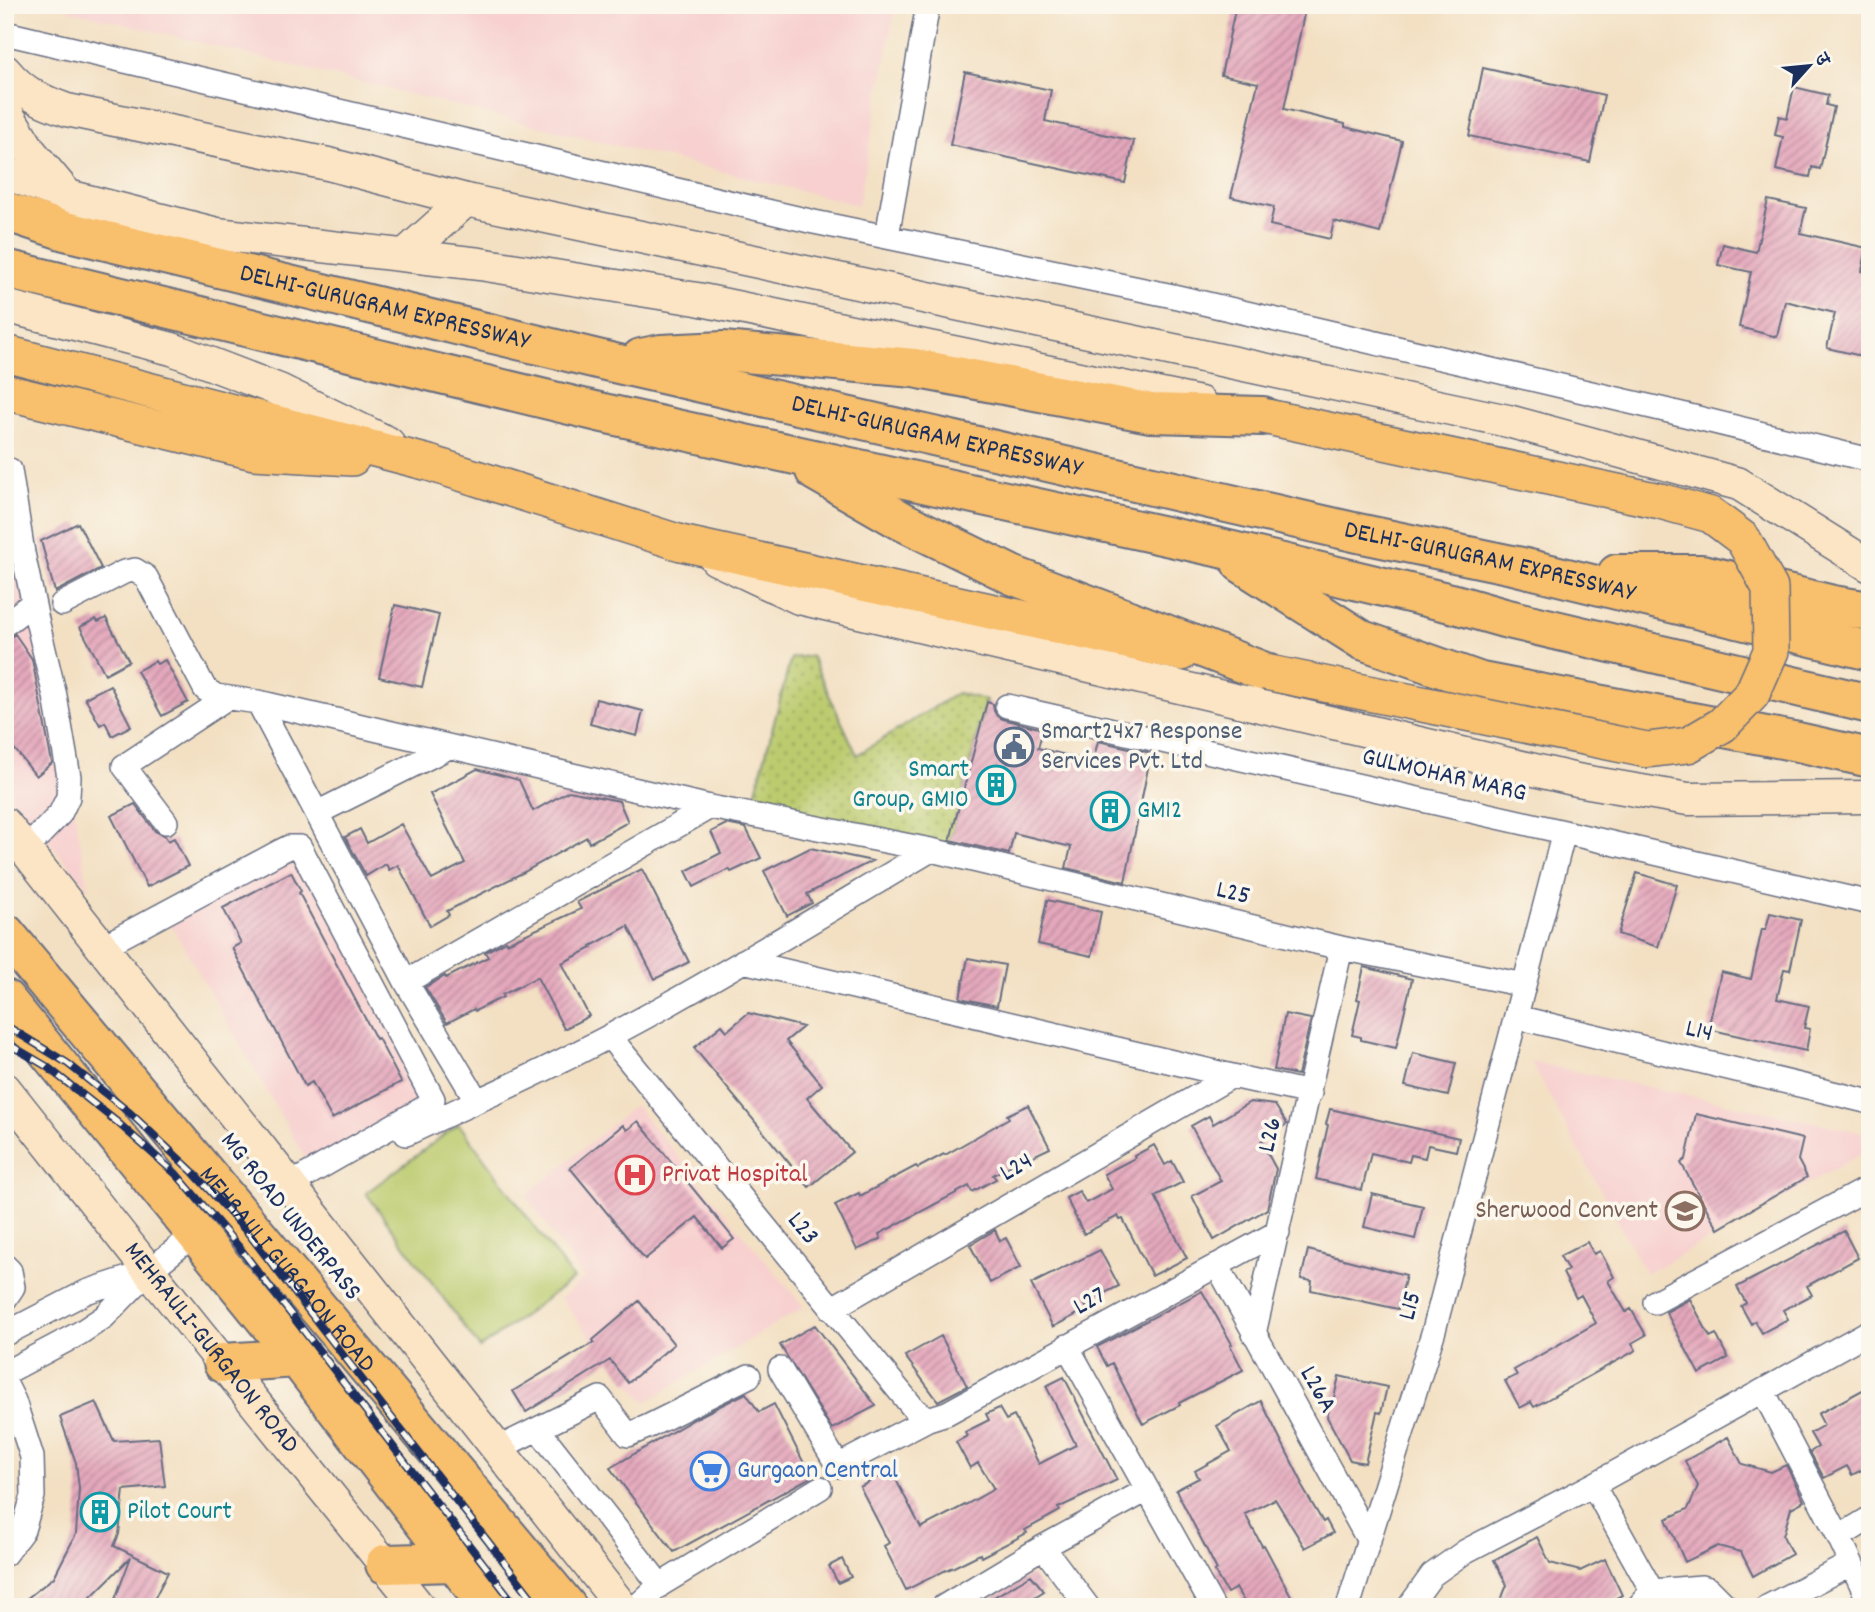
<svg xmlns="http://www.w3.org/2000/svg" width="1875" height="1612" font-family="Dekko,'Playpen Sans Deva',sans-serif">
<style>
.built{fill:#f7d0cf}
.green{fill:#bccb6e;stroke:#6c7d66;stroke-width:2}
.park{fill:url(#park-dots);stroke:#6c7d66;stroke-width:2}
.building{fill:url(#building-hatch)}
.lines{fill:none;stroke-linecap:round;stroke-linejoin:round}
.street-casing{stroke:#676d81;stroke-width:26}
.secondary-casing{stroke:#676d81;stroke-width:35}
.primary-casing{stroke:#676d81;stroke-width:38}
.highway-casing{stroke:#676d81;stroke-width:42}
.street{stroke:#fff;stroke-width:23}
.secondary{stroke:#fce5c4;stroke-width:32}
.primary{stroke:#f8bf6c;stroke-width:35}
.highway{stroke:#f8bf6c;stroke-width:38}
.rail-casing{stroke:#1b2f5e;stroke-width:8}
.rail{stroke:#fbf7ec;stroke-width:5;stroke-dasharray:16;stroke-linecap:butt}
.primary-bridge-casing{stroke:#676d81;stroke-width:38;stroke-linecap:butt}
.primary-bridge{stroke:#f8bf6c;stroke-width:35}
.labels{text-anchor:middle;dominant-baseline:central;stroke-width:7;stroke-linejoin:round;paint-order:stroke}
.street-label{font-size:26px;fill:#1b2f5e;stroke:#fbf7ec}
.service-label{font-size:26px;fill:#4e5e75;stroke:#fbf7ec;text-anchor:start}
.culture-label{font-size:26px;fill:#0d838f;stroke:#fbf7ec;text-anchor:start}
.health-label{font-size:26px;fill:#be3a42;stroke:#fbf7ec;text-anchor:start}
.education-label{font-size:26px;fill:#785e54;stroke:#fbf7ec;text-anchor:end}
.shop-label{font-size:26px;fill:#366cbe;stroke:#fbf7ec;text-anchor:start}
</style>
<defs>
<pattern id="park-dots" width="8" height="8" patternUnits="userSpaceOnUse" patternTransform="scale(1.75)"><rect width="8" height="8" fill="#bccb6e"/><path d="M2 2h.1M6 6h.1" fill="none" stroke="#98a55e" stroke-width="1.8" stroke-linecap="round"/></pattern>
<pattern id="building-hatch" width="6" height="6" patternUnits="userSpaceOnUse" patternTransform="scale(1.75)"><rect width="6" height="6" fill="#e5a8bc"/><path d="M-1 1l2-2M0 6l6-6M5 7l2-2" fill="none" stroke="#b9899c"/></pattern>
</defs>
<rect width="100%" height="100%" fill="#fbf7ec"/>
<filter id="ink" filterUnits="userSpaceOnUse"><feTurbulence type="fractalNoise" baseFrequency=".0143" numOctaves="2"/><feDisplacementMap in="SourceGraphic" scale="14" xChannelSelector="R" yChannelSelector="G"/><feConvolveMatrix kernelMatrix="1 2 1 2 8 2 1 2 1" color-interpolation-filters="sRGB"/></filter>
<filter id="wash" filterUnits="userSpaceOnUse"><feTurbulence type="fractalNoise" baseFrequency=".00686" numOctaves="4" result="noise"/><feDisplacementMap in="SourceGraphic" scale="28" xChannelSelector="R" yChannelSelector="G"/><feGaussianBlur stdDeviation="1.57" result="paint"/><feColorMatrix in="noise" values="0 0 0 0 0 0 0 0 0 0 0 0 0 0 0 0 0 1.4 0 .05"/><feComposite in="paint" operator="in"/></filter>
<g filter="url(#wash)">
<rect width="100%" height="100%" fill="#f3e0c3"/>
<!-- built -->
<path class="built" d="M69 5H896L858 205 68 10Z
M5 462 34 594 89 889 5 789Z
M301 833 441 1107 314 1173 159 904Z
M1531 1062 1870 1134V1149L1646 1274Z
M635 1105 804 1307 646 1402 584 1329 561 1298 584 1278 526 1196Z"/>
<!-- green -->
<path class="green" d="M459 1124 573 1279 480 1348 366 1193Z"/>
<!-- park -->
<path class="park" d="M811 656 857 755 957 693 986 700 948 850 751 810 791 658Z"/>
<g id="blocks">
<!-- building -->
<path class="building" d="M1236 5H1306L1284 109 1345 124V127L1402 141 1380 233 1334 221 1330 239 1270 225 1274 207 1231 197 1258 83 1221 75Z
M1483 68 1604 95 1590 162 1469 136Z
M965 72 1051 90 1045 121 1134 141 1125 183 950 145Z
M1794 87 1828 95 1826 105 1834 107 1820 169 1812 167 1810 177 1776 170 1783 137 1775 135 1779 116 1787 118Z
M1768 200 1806 208 1800 233 1867 248 1862 271 1870 273V358L1827 348 1835 313 1785 301 1777 337 1739 327 1751 272 1718 265 1723 244 1756 252Z
M78 523 101 568 55 592 41 541Z
M395 605 439 615 422 687 379 677Z
M106 618 129 661 105 674 80 627 96 619 98 622Z
M15 634 32 659 52 763 36 776 5 737V641Z
M165 660 188 702 162 716 137 671 155 661 157 664Z
M110 685 131 726 112 736 105 722 100 725 85 698Z
M596 699 643 711 637 736 590 724Z
M987 702 993 704 994 711 997 716 1003 719 1043 729 1038 748 1093 762 1098 741 1151 753 1125 882 1066 868 1071 847 1014 833 1009 854 950 840Z
M477 769 519 780 533 811 569 791 619 801 628 822 589 843 587 837 524 872 447 911 449 915 430 926 398 865 389 870 386 864 366 876 345 837 360 829 367 843 401 824 432 880 465 863 430 794Z
M135 804 155 831 165 836 168 841 174 838 188 866 147 887 111 816Z
M726 824 746 828 761 858 731 872 729 869 694 887 686 871 721 853 711 832Z
M810 848 872 861 807 894 812 903 787 916 764 871Z
M642 869 689 962 655 979 628 926 591 946 592 948 562 963 589 1016 564 1029 537 977 502 995 503 997 475 1011 474 1009 447 1023 425 987 445 976 446 978 488 957 485 952 506 941 507 943 581 909 577 902Z
M291 872 301 891 299 893 376 1039 378 1038 401 1082 332 1119 312 1082 305 1086 232 948 241 943 223 908Z
M1637 873 1677 885 1658 947 1618 934Z
M1047 900 1101 912 1092 956 1038 944Z
M1770 913 1801 920 1790 970 1784 969 1777 999 1809 1006 1804 1028 1810 1029 1806 1051 1708 1029 1721 972 1751 979 1762 929H1766Z
M968 958 1005 965 997 1006 960 998Z
M1364 967 1412 979 1396 1048 1361 1040V1037L1352 1035 1360 1000 1357 999Z
M748 1013 803 1027 786 1041 822 1085 807 1098 852 1152 809 1187 694 1048 722 1025 727 1031Z
M1285 1014 1311 1019 1298 1075 1274 1070Z
M1413 1053 1456 1063 1448 1096 1405 1086Z
M1250 1102 1275 1105 1287 1124 1261 1141 1276 1169 1267 1209 1214 1240 1192 1196 1221 1181 1191 1126 1209 1116 1213 1124Z
M1028 1105 1050 1148 1029 1158 1028 1156 993 1175 996 1179 972 1192 969 1186 879 1234 881 1239 857 1250 835 1205 859 1193 860 1196 916 1166 918 1168 944 1154 945 1155 1009 1118 1007 1115Z
M1330 1109 1459 1138 1456 1151 1428 1145 1425 1158 1411 1155 1409 1162 1371 1153 1362 1190 1316 1179 1328 1125 1326 1124Z
M1696 1114 1803 1139 1798 1160 1807 1177 1718 1229 1681 1163 1686 1159Z
M638 1121 734 1239 722 1248 697 1217 645 1259 570 1168 623 1125 627 1130Z
M1154 1145 1165 1165 1172 1161 1183 1182 1155 1196 1187 1258 1152 1276 1123 1219 1120 1220 1118 1216 1084 1234 1066 1198 1079 1191 1086 1203 1112 1189 1104 1174 1135 1158 1134 1156Z
M1372 1194 1423 1206 1415 1239 1364 1227Z
M995 1230 1000 1241 1006 1238 1021 1267 990 1283 970 1245Z
M1844 1231 1858 1258 1807 1286 1812 1295 1783 1310 1788 1319 1762 1333 1755 1321 1751 1324 1741 1306 1746 1303 1737 1287Z
M1587 1242 1594 1254 1600 1251 1614 1277 1608 1281 1626 1312 1631 1309 1646 1335 1632 1343 1636 1350 1534 1407 1531 1402 1520 1408 1505 1381 1517 1375 1514 1370 1596 1323 1581 1295 1576 1298 1563 1273 1568 1270 1560 1256Z
M1100 1250 1119 1286 1084 1303 1087 1309 1053 1327 1031 1284Z
M1308 1250 1406 1275 1398 1309 1311 1290 1312 1281 1301 1279Z
M1202 1291 1232 1344 1230 1345 1243 1370 1179 1403 1180 1405 1143 1424 1112 1363 1107 1366 1097 1347Z
M1690 1299 1710 1337 1716 1334 1728 1358 1699 1374 1666 1312Z
M639 1301 674 1344 628 1383 610 1360 526 1412 513 1391 594 1342 593 1340Z
M815 1325 876 1406 832 1429 780 1345Z
M941 1336 967 1386 938 1401 905 1356Z
M1339 1376 1387 1387 1381 1413 1377 1412 1365 1463 1350 1460 1327 1417 1330 1406H1332Z
M1064 1377 1117 1480 1058 1508 1060 1511 1025 1530 1027 1533 981 1557 980 1554 950 1569V1568L906 1590 884 1546 889 1543 860 1487 891 1470 921 1528 967 1504 994 1489 978 1463 970 1468 956 1442 967 1436 965 1432 989 1420 986 1414 999 1408 1006 1420 1014 1416 1039 1464 1076 1445 1046 1386Z
M1870 1386V1466L1852 1475 1847 1466 1824 1478 1810 1452 1818 1447 1810 1433 1824 1425 1818 1414Z
M746 1393 759 1412 774 1404 811 1477 674 1552 610 1468 696 1418Z
M1261 1401 1303 1484 1301 1485 1323 1522 1326 1520 1333 1533 1305 1548 1275 1499 1245 1514 1262 1546 1264 1545 1297 1607H1247L1236 1588 1227 1593 1214 1571 1217 1570 1176 1490 1199 1478 1195 1471 1231 1451 1217 1426Z
M96 1402 114 1441 159 1438 165 1486 124 1490 119 1534 114 1546 168 1572 150 1607H112L131 1557 81 1607H16L54 1577 76 1534 79 1488 76 1463 60 1417Z
M1728 1437 1742 1464 1771 1472 1786 1465 1804 1501 1791 1508 1783 1536 1792 1554 1753 1576 1741 1552 1718 1546 1685 1562 1666 1519 1688 1509 1698 1486 1685 1461Z
M1537 1537 1550 1563 1580 1571 1605 1559 1622 1595 1600 1607H1498L1507 1585 1494 1560Z
M842 1559 851 1577 838 1583 829 1566Z
M1031 1575 1044 1591 1019 1607H977Z"/>
</g>
</g>
<g filter="url(#ink)">
<use href="#blocks" fill-opacity="0" stroke="#676d81" stroke-width="2"/>
<g class="lines">
<defs>
<path id="street" d="M5 33 814 222 1173 296 1669 411 1870 460
M887 236 928 5
M10 470 23 553 37 620 55 696 69 777 68 797 60 814 25 850
M62 604 124 572 135 570 146 577 205 689 216 696 258 702 406 982 477 1101C635 1031 782 938 931 850
M5 624 33 603
M258 702 710 807 931 850 1341 948 1524 985
M1007 706 1564 832 1870 903
M317 813 449 747
M166 822 124 766 227 698
M102 947 281 851 289 847H300L433 1099 431 1104 289 1185
M743 961 1232 1076 1310 1093
M406 982 710 807
M1516 1017 1870 1102
M610 1037 915 1410 928 1419
M406 1134 477 1101
M1217 1265 1369 1541
M5 1266 10 1271 13 1287 5 1299
M1655 1302 1870 1187
M831 1309 1232 1076
M5 1334 86 1292 146 1272
M1254 1334 1341 948
M1067 1346 1213 1607
M780 1369 838 1466 928 1419 947 1413 1278 1232
M5 1373 80 1333 104 1317 149 1271 195 1234
M5 1383 14 1401 32 1457 33 1496 23 1530 5 1554
M1763 1391 1839 1537 1870 1603
M538 1429 660 1585
M497 1449 600 1398 628 1435 649 1426 749 1376
M1593 1485 1652 1591
M1839 1537 1870 1518
M1043 1547 1088 1607
M636 1607 660 1585 820 1488
M943 1607 1043 1547 1147 1490
M1348 1607 1434 1330 1564 832
M1409 1607 1432 1575 1466 1551 1593 1485 1870 1331
M1638 1607 1652 1591 1702 1587 1709 1589 1727 1607
M1767 1607 1850 1564"/>
<g id="secondary">
<path d="M5 71C23 93 41 101 67 110L328 164 466 200 1508 421 1739 484 1870 566"/>
<path d="M5 110 30 151 66 194"/>
<path d="M5 173 68 196 217 234 480 264 697 299 1200 403"/>
<path d="M405 255 466 200"/>
<path d="M5 306 172 349 279 390 388 443"/>
<path d="M716 559 799 598 1577 780 1688 799 1870 797"/>
<path d="M5 824 622 1607"/>
<path id="s1" d="M5 1089 149 1271 419 1607"/>
</g>
<path id="primary" d="M5 353 429 463 681 543 1181 653
M5 392 254 452 352 458"/>
<g id="highway">
<path id="s2" d="M5 211 65 231 614 363 1358 533 1517 566 1870 651"/>
<path d="M5 269 603 413 1216 547 1455 604 1504 618 1870 704"/>
<path d="M641 358 661 354 723 351 914 368 1151 413 1263 416"/>
<path d="M815 471 902 521 1012 575 1265 672"/>
<path d="M1241 563 1362 640 1481 682 1798 742 1870 758"/>
<path d="M1617 574H1702L1833 605 1870 611"/>
<path id="s3" d="M5 933C192 1158 381 1381 567 1607"/>
<path d="M5 999 297 1358 489 1607"/>
<path d="M223 1363 297 1358"/>
<path d="M385 1564 455 1562"/>
</g>
</defs>
<!-- street casing -->
<use href="#street" class="street-casing"/>
<!-- secondary casing -->
<use href="#secondary" class="secondary-casing"/>
<!-- primary casing -->
<use href="#primary" class="primary-casing"/>
<!-- highway casing -->
<use href="#highway" class="highway-casing"/>
<!-- street -->
<use href="#street" class="street"/>
<!-- secondary -->
<use href="#secondary" class="secondary"/>
<!-- primary -->
<use href="#primary" class="primary"/>
<!-- highway -->
<use href="#highway" class="highway"/>
<defs>
<path id="rail" d="M5 1025 67 1063 130 1113 192 1171 248 1233 539 1607
M5 1042 46 1066 117 1122 177 1175 239 1247 517 1607"/>
</defs>
<!-- rail casing -->
<use href="#rail" class="rail-casing"/>
<!-- rail -->
<use href="#rail" class="rail"/>
<defs>
<path id="primary-bridge" d="M1263 416 1660 501 1711 515 1743 539 1770 588 1771 651 1752 694 1722 725 1688 745 1647 750 1265 672"/>
</defs>
<!-- primary-bridge casing -->
<use href="#primary-bridge" class="primary-bridge-casing"/>
<!-- primary-bridge -->
<use href="#primary-bridge" class="primary-bridge"/>
</g>
</g>
<!-- icons -->
<defs>
<symbol id="civic-ring" viewBox="-11 -11 22 22"><circle r="9.5" fill="#fbf7ec" stroke="#5c6f8a" stroke-width="1.5"/><path d="M-.6-6.5H3V-4.5H.6V-3L4-1V1h2V6H-6V1h2V-1L-.6-3ZM-1.2 2.5V6h2.4V2.5Z" fill="#5c6f8a"/></symbol>
<symbol id="building-ring" viewBox="-11 -11 22 22"><circle r="9.5" fill="#fbf7ec" stroke="#0f9aa8" stroke-width="1.5"/><path d="M-4-6H4V6H1V3H-1V6H-4ZM-2.5-4.3h1.7v1.8h-1.7ZM.8-4.3h1.7v1.8H.8ZM-2.5-1h1.7V.8h-1.7ZM.8-1h1.7V.8H.8Z" fill="#0f9aa8"/></symbol>
<symbol id="hospital-ring" viewBox="-11 -11 22 22"><circle r="9.5" fill="#fbf7ec" stroke="#e0444e" stroke-width="1.5"/><path d="M-5-5h3v3.5h4V-5h3V5h-3V1.5h-4V5h-3Z" fill="#e0444e"/></symbol>
<symbol id="school-ring" viewBox="-11 -11 22 22"><circle r="9.5" fill="#fbf7ec" stroke="#8d6e63" stroke-width="1.5"/><path d="M0-5L7-2L0 1L-7-2ZM-4 1L0 2.5L4 1V4Q0 6-4 4Z" fill="#8d6e63"/></symbol>
<symbol id="supermarket-ring" viewBox="-11 -11 22 22"><circle r="9.5" fill="#fbf7ec" stroke="#3f7fe0" stroke-width="1.5"/><path d="M-6-5.5h2.5l.6 2H6L4.5 2H-2.5L-4.4-4H-6ZM-1.5 3.2a1.3 1.3 0 1 0 .1 0ZM3 3.2a1.3 1.3 0 1 0 .1 0Z" fill="#3f7fe0"/></symbol>
</defs>
<g fill-rule="evenodd">
<use href="#civic-ring" x="992" y="725" width="44" height="44"/>
<use href="#building-ring" x="974" y="763" width="44" height="44"/>
<use href="#building-ring" x="1088" y="789" width="44" height="44"/>
<use href="#hospital-ring" x="613" y="1153" width="44" height="44"/>
<use href="#school-ring" x="1663" y="1189" width="44" height="44"/>
<use href="#supermarket-ring" x="688" y="1449" width="44" height="44"/>
<use href="#building-ring" x="78" y="1490" width="44" height="44"/>
</g>
<g class="labels">
<!-- street labels -->
<g class="street-label">
<text stroke="none"><textPath href="#s2" startOffset="392">DELHI-GURUGRAM EXPRESSWAY</textPath></text>
<text stroke="none"><textPath href="#s2" startOffset="959">DELHI-GURUGRAM EXPRESSWAY</textPath></text>
<text stroke="none"><textPath href="#s2" startOffset="1526">DELHI-GURUGRAM EXPRESSWAY</textPath></text>
<text transform="translate(1444 776) rotate(13)">GULMOHAR MARG</text>
<text transform="translate(1233 894) rotate(13)">L25</text>
<text transform="translate(1699 1032) rotate(13)">L14</text>
<text transform="translate(1271 1135) rotate(-77)">L26</text>
<text transform="translate(1017 1168) rotate(-30)">L24</text>
<text transform="translate(290 1217) rotate(51)">MG ROAD UNDERPASS</text>
<text transform="translate(802 1229) rotate(51)">L23</text>
<text stroke="none"><textPath href="#s3" startOffset="439">MEHRAULI GURGAON ROAD</textPath></text>
<text transform="translate(1090 1302) rotate(-29)">L27</text>
<text transform="translate(1411 1306) rotate(-75)">L15</text>
<text stroke="none"><textPath href="#s1" startOffset="331">MEHRAULI-GURGAON ROAD</textPath></text>
<text transform="translate(1317 1390) rotate(61)">L26A</text>
</g>
<!-- service labels -->
<g class="service-label">
<text x="1041" y="732">Smart24x7 Response<tspan x="1041" dy="30">Services Pvt. Ltd</tspan></text>
</g>
<!-- culture labels -->
<g class="culture-label">
<text x="969" y="770" text-anchor="end">Smart<tspan x="969" dy="30">Group, GM10</tspan></text>
<text x="1137" y="811">GM12</text>
<text x="127" y="1512">Pilot Court</text>
</g>
<!-- health labels -->
<g class="health-label">
<text x="662" y="1175">Privat Hospital</text>
</g>
<!-- education labels -->
<g class="education-label">
<text x="1658" y="1211">Sherwood Convent</text>
</g>
<!-- shop labels -->
<g class="shop-label">
<text x="737" y="1471">Gurgaon Central</text>
</g>
</g>
<!-- margin -->
<rect width="1875" height="1612" fill="none" stroke="#fbf7ec" stroke-width="28"/>
<!-- north arrow -->
<g transform="translate(1809 66) rotate(63)" stroke="#fbf7ec" stroke-width="5" paint-order="stroke">
<path d="M0-5L12 26L0 18L-12 26Z" fill="#1b2f5e"/>
<text y="-10" font-size="19" font-weight="bold" text-anchor="middle" fill="#1b2f5e">उ</text>
</g>
</svg>
